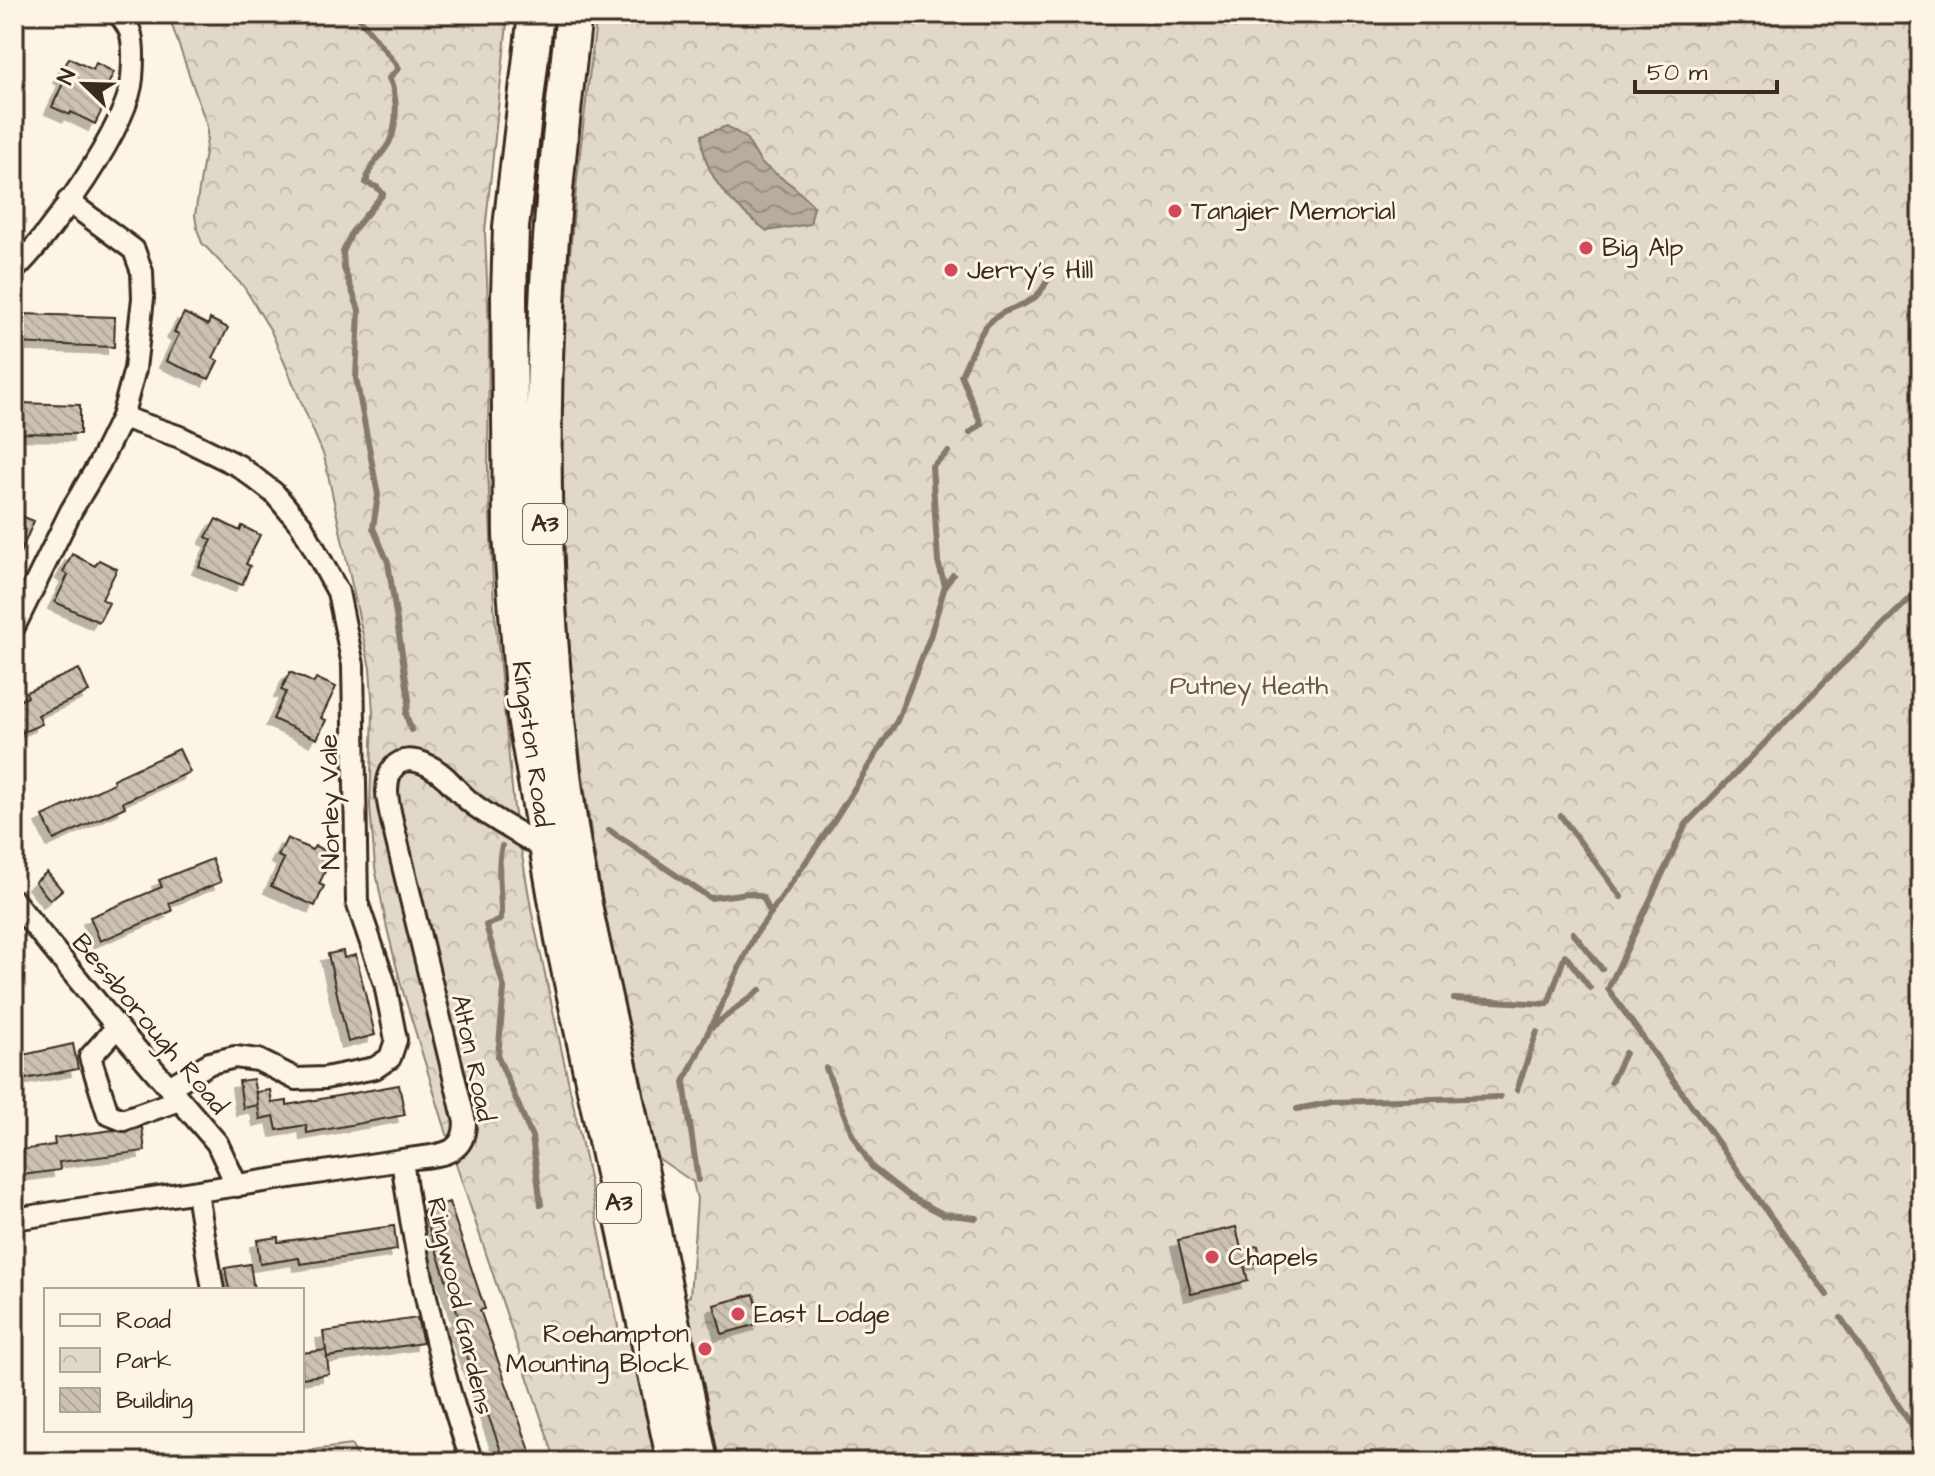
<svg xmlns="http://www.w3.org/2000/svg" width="1935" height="1476" font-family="'Architects Daughter',sans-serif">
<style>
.park{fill:url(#park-crowns);stroke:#8e8173;stroke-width:2}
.water{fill:url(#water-waves);stroke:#85796b;stroke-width:2}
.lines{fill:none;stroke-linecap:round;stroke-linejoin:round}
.stream{stroke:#85796b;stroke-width:6}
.building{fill:url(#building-back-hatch);stroke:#3b2a1e;stroke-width:2;filter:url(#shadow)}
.minor-casing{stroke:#3b2a1e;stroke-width:26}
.trunk-casing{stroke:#3b2a1e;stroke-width:40}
.minor{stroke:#fcf5e5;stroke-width:20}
.trunk{stroke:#fcf5e5;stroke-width:34}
.poi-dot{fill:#d1495b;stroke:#fcf5e5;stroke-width:3}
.labels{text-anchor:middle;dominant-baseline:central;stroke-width:6;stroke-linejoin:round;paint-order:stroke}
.shield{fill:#fcf5e5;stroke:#75675a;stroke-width:2}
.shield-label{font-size:24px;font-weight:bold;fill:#3b2a1e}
.poi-label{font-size:26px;fill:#3b2a1e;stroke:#fcf5e5;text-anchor:start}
.park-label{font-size:26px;fill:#645648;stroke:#fcf5e5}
.street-label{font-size:26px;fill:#3b2a1e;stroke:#fcf5e5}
</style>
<defs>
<pattern id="park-crowns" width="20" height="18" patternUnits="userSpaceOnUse" patternTransform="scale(2)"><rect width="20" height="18" fill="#e0d8c8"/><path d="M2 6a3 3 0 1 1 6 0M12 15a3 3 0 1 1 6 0" fill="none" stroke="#c1baab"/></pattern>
<pattern id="water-waves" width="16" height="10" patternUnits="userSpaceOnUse" patternTransform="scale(2)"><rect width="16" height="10" fill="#b7ad9e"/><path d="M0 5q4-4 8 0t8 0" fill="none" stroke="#968d80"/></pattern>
<pattern id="building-back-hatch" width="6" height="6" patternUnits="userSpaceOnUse" patternTransform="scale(2)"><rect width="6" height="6" fill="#ccc2b3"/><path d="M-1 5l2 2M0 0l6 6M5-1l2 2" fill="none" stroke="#b0a79a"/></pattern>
<filter id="shadow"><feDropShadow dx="-7" dy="7" stdDeviation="0" flood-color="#0004"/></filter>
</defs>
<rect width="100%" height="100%" fill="#fcf5e5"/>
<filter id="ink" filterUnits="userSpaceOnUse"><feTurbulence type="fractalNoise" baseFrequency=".0125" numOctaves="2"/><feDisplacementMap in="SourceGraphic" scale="16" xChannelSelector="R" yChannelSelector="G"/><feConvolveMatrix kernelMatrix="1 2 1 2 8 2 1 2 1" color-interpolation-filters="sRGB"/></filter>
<g filter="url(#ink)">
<!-- park -->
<path class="park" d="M168 14H508L485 232 489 329 488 470 494 606 514 808 532 914 586 1163 619 1332 690 1296 697 1199 693 1182 655 1156C624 1008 590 860 575 709 562 573 558 434 567 297 573 202 585 108 597 14H1921V1462H556L459 1173 401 985 386 924 375 867 370 806 373 712 370 668 324 456 271 331 244 287 202 243 197 229 195 215 207 139V126Z
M351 1445 361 1462H216Z"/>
<!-- water -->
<path class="water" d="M727 126 746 138 761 163 793 186 814 206 810 224 767 231C735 207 702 178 702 135Z"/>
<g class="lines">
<!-- stream -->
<path class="stream" d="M356 14 399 68 389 78C398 95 398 126 389 143 379 160 370 162 366 183L377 187 383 194 352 232 343 252 344 268 359 310 356 378 378 495 373 528 388 562 409 700 406 714 411 730
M970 433 981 424 961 375C969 360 976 337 988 324 1009 301 1037 313 1050 273
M945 586 938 562 932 466 948 452
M1561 816 1621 897
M609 830 710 898 749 893 763 897 771 914
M502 846C496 869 502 896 501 920L486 925 504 988 498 1057 532 1137 541 1205
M1573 933 1602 969
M1454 999 1548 1004 1565 955 1590 988
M712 1027 760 990
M826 1068 852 1134 872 1167 910 1197 943 1214 976 1218
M1611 1082 1625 1053
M1517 1090 1537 1032
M1297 1109 1333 1102 1500 1097
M698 1180 684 1082 754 937 832 824 897 721 930 637 945 586 953 575
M1918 1291 1921 1294
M1827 1295 1608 989 1686 824 1829 677 1921 588
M1841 1318 1912 1426"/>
</g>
<!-- building -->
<path class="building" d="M69 58 93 70 96 63 114 72 99 103 104 106 95 124 71 112 70 115 52 107 65 79 60 76Z
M184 313 208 325 210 319 228 328 213 358 218 361 209 379 166 361 179 334 174 332Z
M22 314 115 317 114 347 14 343V316Z
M19 403 80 405V434L14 433V406L19 407Z
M14 513 34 521 14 567Z
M216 519 240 531 242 526 260 535 246 564 250 566 242 585 199 567 212 540 206 537Z
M72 554 95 566 99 560 117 569 102 599 109 603 99 622 55 602 68 575 63 572Z
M79 669 89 692 38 715 42 724 14 736V703L28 697 26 692Z
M290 672 314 683 316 678 336 687 321 718 326 720 317 739 273 719 286 692 281 690Z
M179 749 190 772 123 802 125 807 54 840 43 816 114 783 113 779Z
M287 838 312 850 315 846 333 854 319 884 324 886 315 906 271 886 284 859 278 856Z
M212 859 221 882 169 903 172 911 100 941 90 917 162 887 159 880Z
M47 872 62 890 50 900 35 882Z
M343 951 344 958 356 955 375 1035 348 1042 328 954Z
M73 1044 78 1069 14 1081V1057Z
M253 1079 258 1105 243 1108 239 1081Z
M399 1085 405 1115 307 1133 306 1125 277 1130 274 1116 260 1119 256 1092 270 1090 272 1103 287 1101V1105Z
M142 1127 145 1151 59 1162 60 1170 14 1176V1151L55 1145 54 1138 113 1130 126 1132Z
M449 1202 485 1309 480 1310 534 1462H505L454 1320 459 1318 423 1211Z
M394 1226 397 1250 300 1264 299 1258 260 1264 257 1240 278 1237V1242Z
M1236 1227 1241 1249 1258 1246 1261 1262 1244 1265 1248 1281 1191 1294 1178 1240Z
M250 1264 254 1290H229L225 1268Z
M754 1294 761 1323 722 1334 714 1305Z
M417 1318 423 1343 327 1357 323 1332Z
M326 1350 329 1374 302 1378V1353Z"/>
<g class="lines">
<defs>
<path id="minor" d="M14 270C49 237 129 125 132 78 133 66 134 47 131 35 130 28 123 20 119 14
M122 417 180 437 239 466 274 493 302 526 338 592 353 665 357 902 385 984 396 1040 390 1058 375 1068 325 1078 296 1079 258 1060 235 1057 210 1063 169 1087
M14 627 71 511 99 464 122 417 135 369 143 298 142 272 134 250 68 201
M14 901 117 1027 217 1143 237 1186
M117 1027 90 1057 108 1114 123 1120 179 1100
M402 1160C416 1263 438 1364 472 1462
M197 1193 213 1290
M14 1219 402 1160C433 1154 465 1160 465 1122L392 821C390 811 387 800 387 791 388 747 424 757 447 779 456 788 463 797 474 805 497 822 523 835 547 851"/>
<path id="trunk" d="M536 14 511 227 509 296 511 535 525 717 564 945 675 1462
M574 14C563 111 551 209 547 307 539 476 545 646 568 813 580 898 601 982 619 1066 647 1198 674 1330 700 1462"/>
</defs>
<!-- minor casing -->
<use href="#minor" class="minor-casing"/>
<!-- trunk casing -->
<use href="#trunk" class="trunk-casing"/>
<!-- minor -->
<use href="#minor" class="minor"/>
<!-- trunk -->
<use href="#trunk" class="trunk"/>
</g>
</g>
<!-- markers -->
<g class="poi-dot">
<circle cx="1175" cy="211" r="8"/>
<circle cx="1586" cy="248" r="8"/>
<circle cx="951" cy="270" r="8"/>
<circle cx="1212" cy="1257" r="8"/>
<circle cx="738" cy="1314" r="8"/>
<circle cx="705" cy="1349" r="8"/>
</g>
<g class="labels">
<!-- shield labels -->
<g class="shield">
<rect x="523" y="504" width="44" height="40" rx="6"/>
<rect x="597" y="1183" width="44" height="40" rx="6"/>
</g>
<g class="shield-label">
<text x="545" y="524">A3</text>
<text x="619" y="1203">A3</text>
</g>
<!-- poi labels -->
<g class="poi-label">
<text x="1191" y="211">Tangier Memorial</text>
<text x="1602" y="248">Big Alp</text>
<text x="967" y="270">Jerry's Hill</text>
<text x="1228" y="1257">Chapels</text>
<text x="754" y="1314">East Lodge</text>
<text x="689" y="1334" text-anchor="end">Roehampton<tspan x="689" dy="30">Mounting Block</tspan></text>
</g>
<!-- park labels -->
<g class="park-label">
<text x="1249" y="686">Putney Heath</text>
</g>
<!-- street labels -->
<g class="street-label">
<text transform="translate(532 744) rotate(82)">Kingston Road</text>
<text transform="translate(330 802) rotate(-91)">Norley Vale</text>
<text transform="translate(150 1024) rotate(50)">Bessborough Road</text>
<text transform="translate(473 1058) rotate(78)">Alton Road</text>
<text transform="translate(460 1306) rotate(77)">Ringwood Gardens</text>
</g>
</g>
<!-- margin -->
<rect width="1935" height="1476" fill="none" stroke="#fcf5e5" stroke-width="48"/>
<rect x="24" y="24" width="1887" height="1428" fill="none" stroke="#3b2a1e" stroke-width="3" filter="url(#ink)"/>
<!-- legend -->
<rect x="44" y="1288" width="260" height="144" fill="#fcf5e5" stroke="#afa495" stroke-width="2"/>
<rect x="60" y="1314" width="40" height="12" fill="#fcf5e5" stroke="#afa495" stroke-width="2"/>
<text x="116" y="1328" font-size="24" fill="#3b2a1e">Road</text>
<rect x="60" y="1348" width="40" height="24" fill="url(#park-crowns)" stroke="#afa495" stroke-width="2"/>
<text x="116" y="1368" font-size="24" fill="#3b2a1e">Park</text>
<rect x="60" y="1388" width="40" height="24" fill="url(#building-back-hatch)" stroke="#afa495" stroke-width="2"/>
<text x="116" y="1408" font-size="24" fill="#3b2a1e">Building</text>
<!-- north arrow -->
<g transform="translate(84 84) rotate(293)" stroke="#fcf5e5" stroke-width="6" paint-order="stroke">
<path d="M0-6L14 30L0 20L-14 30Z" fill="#3b2a1e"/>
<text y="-12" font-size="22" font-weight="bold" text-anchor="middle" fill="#3b2a1e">N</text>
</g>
<!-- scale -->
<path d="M1635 80v12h142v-12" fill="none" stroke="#3b2a1e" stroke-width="4"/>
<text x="1647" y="80" font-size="24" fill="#3b2a1e" stroke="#fcf5e5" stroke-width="6" paint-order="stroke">50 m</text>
</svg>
